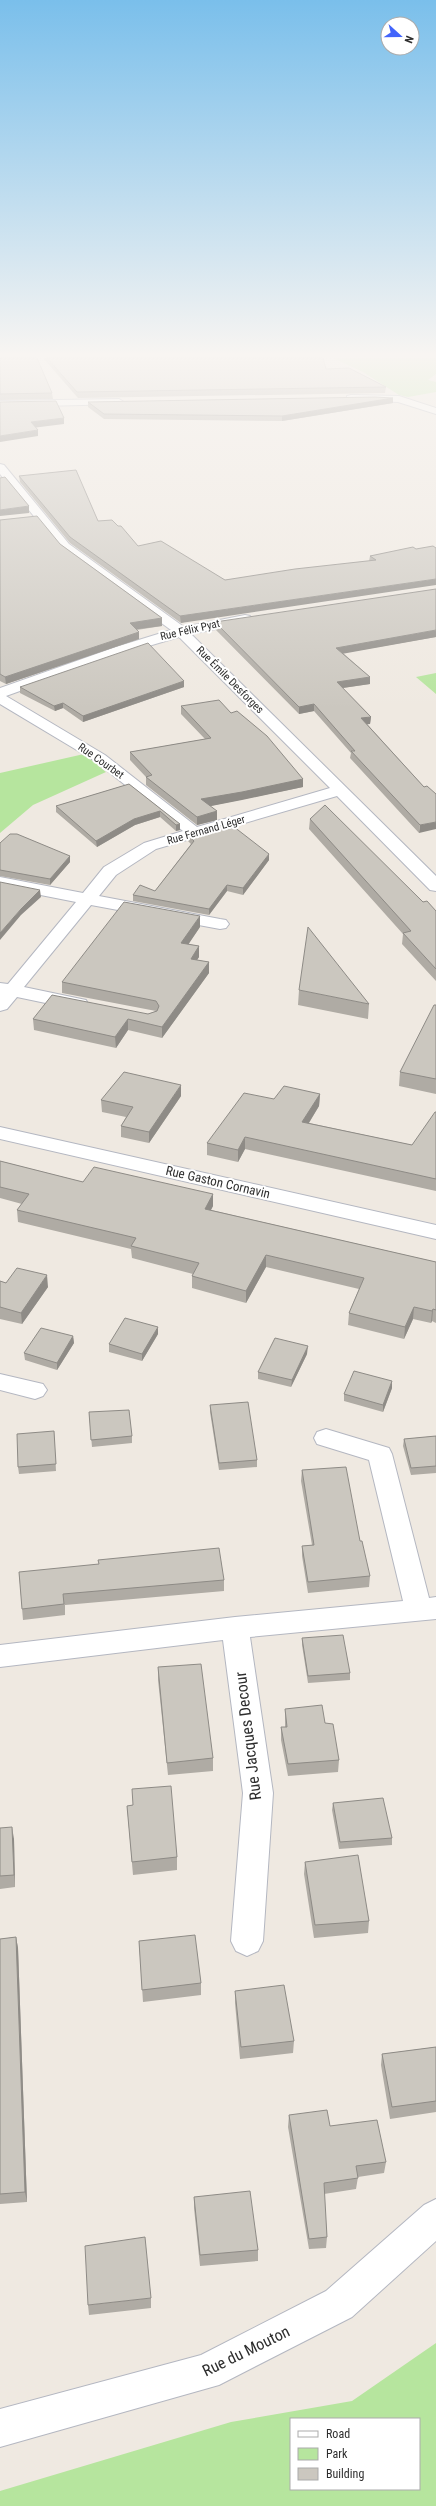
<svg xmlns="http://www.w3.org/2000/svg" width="436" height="2506" font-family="'Roboto Condensed',sans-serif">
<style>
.green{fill:#b6e59e;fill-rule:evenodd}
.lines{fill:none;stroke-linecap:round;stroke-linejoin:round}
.minor-casing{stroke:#b4b7c1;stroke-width:2}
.minor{fill:#fff;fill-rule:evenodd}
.wall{fill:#afaba4}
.shaded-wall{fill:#8e8b86}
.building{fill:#cbc7bf;stroke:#8e8b86}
.labels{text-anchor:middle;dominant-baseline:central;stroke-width:4;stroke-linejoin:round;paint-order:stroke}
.far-street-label{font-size:11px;fill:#2e2e2e;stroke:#fff}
.street-label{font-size:13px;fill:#2e2e2e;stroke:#fff}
.near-street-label{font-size:16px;fill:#2e2e2e;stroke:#fff}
</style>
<rect width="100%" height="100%" fill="#efe9e1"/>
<!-- green -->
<path class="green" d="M333 358H436V374L428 380 436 382V392L408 397 399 395 363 372Z
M436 673V694L416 677Z
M84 754 106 772 33 805 0 833V773Z
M436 2343V2506H0V2491L231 2422 352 2401ZM291 2419H419V2489H291Z"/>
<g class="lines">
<defs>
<path id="minor" d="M351 395 399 396 436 408V414L398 402 347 400V396Z
M119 399 124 402 123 404 0 407V401Z
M0 464 4 465 69 544 184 627 245 615 250 616 252 619 250 622 191 634 436 876V891L430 890 337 796 156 849 116 875 99 896 220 919 226 920 229 924 226 928 220 929 91 905 24 987 86 1000 88 1004 86 1008 79 1010 17 997 7 1009 0 1011V983L8 984 76 902 0 887V877L83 893 104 867 144 843 183 831 95 761 0 704V688L116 647 171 630 61 550 0 474ZM179 637 330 788 197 827 105 755 6 696 125 653Z
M0 1127 436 1225V1239L0 1139Z
M0 1374 43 1384 47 1390 43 1396 35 1399 0 1390Z
M326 1429 389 1448 392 1454 429 1598 436 1597V1619L250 1637 273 1793 263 1941 258 1951 247 1956 236 1951 231 1941 243 1793 223 1640 0 1667V1645L235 1617 403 1601 369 1460 317 1444 314 1438 317 1432Z
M436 2199V2241L352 2317 219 2385 0 2447V2409L201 2355 326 2291 424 2205Z"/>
</defs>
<!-- minor casing -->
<use href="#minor" class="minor-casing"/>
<!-- minor -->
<use href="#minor" class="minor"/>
</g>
<!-- wall -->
<path class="wall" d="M0 358 52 393 53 399 0 400Z
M43 358H323L326 369 386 387 385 393 78 398Z
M393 398V403L282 421 104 419 88 407V402Z
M19 476 98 521 138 546 225 580 369 561 370 556 416 549 181 623 70 543 20 482Z
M0 520 60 544 162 618V626L137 630 139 639 6 684 0 681Z
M215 622 436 637 343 653 370 677V684L342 688 371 717 370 724H367L424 787 419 833 350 758 351 753 314 711 299 714 215 629Z
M184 681V687L83 722 63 708 55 711 20 693V687Z
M181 706 231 713 303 787 210 806 217 820 197 825 146 785V777L130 760V752L205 739 181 714Z
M129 784 180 824V830L176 831 160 817 135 825 97 847 56 812V806Z
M310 819 436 911V981L402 944 403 934 309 829Z
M188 835 269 860 243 895 227 891 209 915 133 901V895L155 891 191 844 188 841Z
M0 843 70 856V862L50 885 0 876Z
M200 927 188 944 199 946V957L197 960 209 962V973L162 1038 128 1030 116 1048 34 1030 33 1019 148 1014 156 1011 62 993V982Z
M299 990 369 1004 368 1019 298 1005Z
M436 1005V1094L399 1086 400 1072Z
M320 1094 319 1106 309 1123 412 1145 436 1112V1191L245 1149 238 1162 207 1155V1143L274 1099Z
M181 1096 149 1143 121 1137V1126L126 1117 102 1112 101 1100Z
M0 1161 83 1182 213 1194V1206L211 1210 436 1262V1323L432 1321 431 1323 413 1319 404 1339 348 1325 349 1313 359 1289 266 1267 246 1303 192 1288V1276L193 1274 132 1258 131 1249 18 1222 17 1210 22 1204 0 1198Z
M0 1281 6 1283 48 1287 22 1324 0 1319Z
M158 1334 142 1361 109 1352V1344Z
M73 1336 74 1343 57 1370 25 1360 24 1353Z
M307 1354 291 1387 258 1379V1372Z
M392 1388 383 1412 344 1401V1394Z
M210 1405 257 1460V1467L219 1470 210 1412Z
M89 1412 132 1436V1443L92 1447Z
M54 1431 56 1471 19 1474 18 1467Z
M436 1436V1473L411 1475 403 1446 404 1439Z
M302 1470 370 1576 369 1587 308 1593 302 1556V1546L312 1545 301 1481Z
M19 1572 224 1580V1591L65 1605V1615L23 1620Z
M302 1638 350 1673V1680L308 1683 302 1645Z
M158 1667 213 1758V1771L168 1775 158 1680Z
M285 1709 325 1723 339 1760 338 1772 288 1776 281 1740V1727H285Z
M333 1803 392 1838V1845L339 1849 332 1810Z
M132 1805 177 1857V1870L133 1875 127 1806Z
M0 1828 14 1839 15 1887 0 1889Z
M305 1862 369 1921 368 1933 314 1938 304 1874Z
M16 1937 18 1948 27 2202 0 2204V1939Z
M139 1941 201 1983V1995L143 2002Z
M235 1991 294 2041 293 2053 240 2059 235 2003Z
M436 2047V2112L390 2119 381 2065 382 2054Z
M289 2115 330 2126 386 2162 384 2173 358 2177 356 2189 324 2194 327 2237 326 2248 309 2249 288 2127Z
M194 2197 258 2250V2261L200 2266 194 2208Z
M151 2298V2308L89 2315 88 2305Z"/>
<!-- shaded-wall -->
<path class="shaded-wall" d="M393 398V403L282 421V416Z
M64 418V424L32 428 31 422Z
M38 430V436L0 442V436Z
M29 506V513L0 516V510Z
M436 579V585L181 623 180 616Z
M162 618V626L131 630 130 623Z
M436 630V637L336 655V648Z
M139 632V639L6 684 5 677Z
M370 677V684L336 689 337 682Z
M184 681V687L83 722V716Z
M63 703V708L55 711 54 706Z
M314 704V711L299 714V707Z
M371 717 370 724 361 725V718Z
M303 779V787L242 800 201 808V799Z
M160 811V817L135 825 97 847 96 841 134 819Z
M217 811V820L197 825V817Z
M436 822V829L419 833 420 825Z
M180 824V830L176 831V825Z
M269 854V860L243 895V888Z
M70 856V862L50 885V879Z
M227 885V891L209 915V909Z
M40 890 41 897 21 915 0 940V933L21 909Z
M200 916V927L182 954 181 943Z
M199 946V957L191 969V959Z
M209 962V973L162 1038V1027Z
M128 1019V1030L116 1048 115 1037Z
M181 1085V1096L149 1143V1132Z
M320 1094 319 1106 302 1134V1122Z
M245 1137V1149L238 1162V1150Z
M213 1194V1206L205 1221V1209Z
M266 1255V1267L246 1303V1291Z
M47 1275 48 1287 22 1324 21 1313Z
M414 1307 413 1319 404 1339 405 1327Z
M433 1309 432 1321 431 1323 432 1311Z
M158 1327V1334L142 1361V1354Z
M73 1336 74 1343 57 1370V1363Z
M308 1346 307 1354 291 1387 292 1380Z
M392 1381V1388L383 1412V1405Z
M12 1827 14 1839 15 1887 14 1875Z
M16 1937 18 1948 27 2202 25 2192Z"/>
<!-- building -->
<path class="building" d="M0 358H37L52 393 0 394Z
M47 358H323L326 369 349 368 386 387 77 392Z
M375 397 393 398 282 416 104 414 88 402Z
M56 401 64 418 31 422 38 430 0 436V402Z
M76 470 98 521 112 520 118 526H121L138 546 161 541 225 580 295 569 376 560 370 556 413 547 416 549 433 546 436 548V579L180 616 70 537 19 476Z
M5 477 29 506 0 510V478Z
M37 516 60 544 162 618 130 623 139 632 5 677 0 674V520Z
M436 589V630L336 648 370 677 337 682 371 717 361 718 424 787 427 786 436 794V822L420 825 351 751H355L314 704 299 707 215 622Z
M148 643 184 681 83 716 63 703 54 706 20 687Z
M219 700 231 713 237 711 267 736 303 779 242 792 201 799 217 811 197 817 146 777 152 775 130 752 211 738 181 706Z
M129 784 180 824 176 825 160 811 134 819 96 841 56 806Z
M325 805 423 902 427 901 436 911V969L403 933 411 931 310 819Z
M229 823 269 854 243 888 227 885 209 909 133 895 140 885 155 891 194 841 188 835Z
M10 834H17L70 856 50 879 0 870V843Z
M0 882 40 890 21 909 0 933Z
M124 902 200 916 181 943 199 946 191 959 209 962 162 1027 128 1019 115 1037 33 1019 52 995 148 1014 157 1011 159 1006 156 1001 62 982Z
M308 927 369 1004 299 990Z
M434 1005H436V1079L400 1072Z
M124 1072 181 1085 149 1132 121 1126 133 1107 101 1100Z
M284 1086 320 1094 302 1122 412 1145 435 1112H436V1179L245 1137 238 1150 207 1143 244 1093 274 1099Z
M0 1161 83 1182 94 1167 213 1194 205 1209 436 1262V1310L433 1309 432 1311 414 1307 405 1327 349 1313 364 1278 266 1255 246 1291 192 1276 199 1263 131 1246 136 1238 17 1210 29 1194 0 1187Z
M17 1268 47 1275 21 1313 0 1307V1281L6 1283Z
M125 1318 158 1327 142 1354 109 1344Z
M41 1328 73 1336 57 1363 24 1353Z
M275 1338 308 1346 292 1380 258 1372Z
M354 1371 392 1381 383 1405 344 1394Z
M248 1402 257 1460 219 1463 210 1405Z
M129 1410 132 1436 91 1440 89 1412Z
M54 1431 56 1464 18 1467 17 1434Z
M436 1436V1466L411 1468 404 1439Z
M346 1467 360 1541H362L370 1576 308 1582 302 1546 314 1545 302 1470Z
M219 1548 224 1580 63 1594 64 1604 22 1609 19 1572 99 1564 98 1560Z
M343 1635 350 1673 308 1676 302 1638Z
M201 1664 213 1758 167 1763 158 1667Z
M322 1705 325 1723 333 1724 339 1760 288 1764 281 1727H287L285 1709Z
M171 1786 177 1857 132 1862 127 1806 133 1805 132 1789Z
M383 1798 392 1838 340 1842 333 1803Z
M12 1827 14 1875 0 1876V1828Z
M358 1855 369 1921 315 1925 305 1862Z
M195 1935 201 1983 142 1990 139 1941Z
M16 1937 25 2192 0 2194V1939Z
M284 1985 294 2041 241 2047 235 1991Z
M436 2047V2101L392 2107 382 2054Z
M327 2110 330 2126 377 2120 386 2162 356 2166 358 2178 324 2183 327 2237 309 2239 289 2115Z
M250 2191 258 2250 200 2255 194 2197Z
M145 2237 151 2298 88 2305 85 2246Z"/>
<!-- sky -->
<linearGradient id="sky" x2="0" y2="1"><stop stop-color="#7abfeb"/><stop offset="0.5" stop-color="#f8f5f2"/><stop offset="1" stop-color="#f8f5f2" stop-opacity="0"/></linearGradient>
<rect width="436" height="709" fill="url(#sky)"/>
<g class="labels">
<!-- far-street labels -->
<g class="far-street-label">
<text transform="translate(190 630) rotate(-13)">Rue Félix Pyat</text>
<text transform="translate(230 680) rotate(45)">Rue Émile Desforges</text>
<text transform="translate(101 761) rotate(35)">Rue Courbet</text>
<text transform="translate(206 830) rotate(-16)">Rue Fernand Léger</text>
</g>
<!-- street labels -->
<g class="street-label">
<text transform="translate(218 1182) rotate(13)">Rue Gaston Cornavin</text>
</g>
<!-- near-street labels -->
<g class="near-street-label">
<text transform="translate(248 1736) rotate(-97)">Rue Jacques Decour</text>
<text transform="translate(246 2351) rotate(-26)">Rue du Mouton</text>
</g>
</g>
<!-- legend -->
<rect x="290" y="2418" width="130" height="72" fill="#ffffff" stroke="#ababab"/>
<rect x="298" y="2431" width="20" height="6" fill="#ffffff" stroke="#ababab"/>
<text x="326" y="2438" font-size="12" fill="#2e2e2e">Road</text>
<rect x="298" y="2448" width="20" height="12" fill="#b6e59e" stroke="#ababab"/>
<text x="326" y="2458" font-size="12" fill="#2e2e2e">Park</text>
<rect x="298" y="2468" width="20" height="12" fill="#cbc7bf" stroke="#ababab"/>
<text x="326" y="2478" font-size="12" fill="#2e2e2e">Building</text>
<!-- north arrow -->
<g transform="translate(400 36) rotate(111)"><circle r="19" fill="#ffffff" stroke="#ababab"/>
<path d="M0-3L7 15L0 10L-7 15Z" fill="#4264fb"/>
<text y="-6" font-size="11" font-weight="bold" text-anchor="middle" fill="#2e2e2e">N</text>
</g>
</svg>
